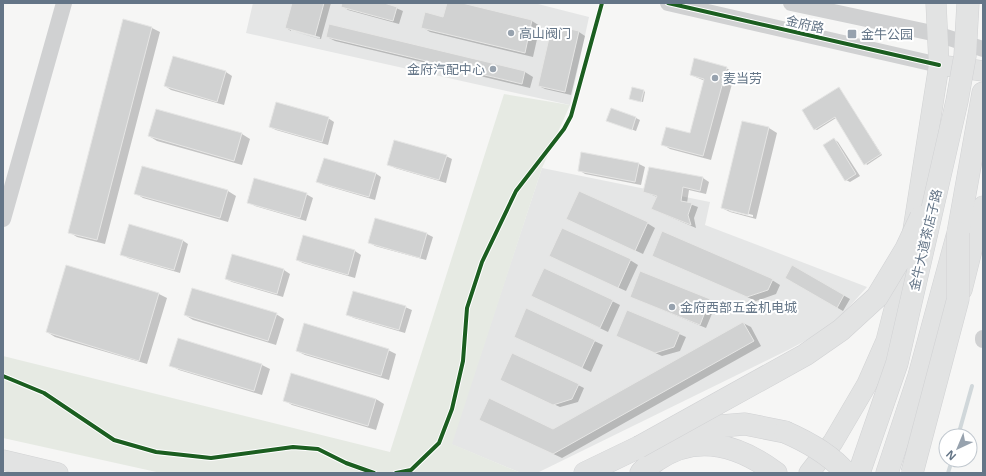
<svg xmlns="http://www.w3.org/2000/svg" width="986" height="476" font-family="'Open Sans','Noto Sans SC',sans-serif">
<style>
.built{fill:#e5e6e6}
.green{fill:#e6eae3}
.shadow{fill:#0003;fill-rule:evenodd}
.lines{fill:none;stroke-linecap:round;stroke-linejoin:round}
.stream{stroke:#d0d7da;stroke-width:4}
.building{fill:#d1d2d2;stroke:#e6e6e5}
.major-casing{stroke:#d2d3d4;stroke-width:21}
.highway-casing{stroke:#d1d2d4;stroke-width:23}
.minor{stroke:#d0d1d2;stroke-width:16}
.major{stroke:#e2e3e3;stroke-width:20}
.highway{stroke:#e2e3e3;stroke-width:22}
.highway-bridge-casing{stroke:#d1d2d4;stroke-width:23;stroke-linecap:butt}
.highway-bridge{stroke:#e2e3e3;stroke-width:22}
.cycleway-casing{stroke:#fff;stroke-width:6}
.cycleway{stroke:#1b5e20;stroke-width:4}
.poi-dot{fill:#97a2ae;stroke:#fff;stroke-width:1.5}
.labels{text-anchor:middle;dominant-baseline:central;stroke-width:4;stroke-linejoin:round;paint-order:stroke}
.street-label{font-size:13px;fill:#647587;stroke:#fff}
.poi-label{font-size:13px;fill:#647587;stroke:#fff;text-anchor:start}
</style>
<rect width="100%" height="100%" fill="#f6f6f5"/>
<!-- built -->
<path class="built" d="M253 3H534L589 17 570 105 246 33Z
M542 168 710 202 705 225 867 287 831 327 788 350 537 473H521L451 444Z"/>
<!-- green -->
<path class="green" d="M504 94 570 105 542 168 452 444 521 473H161L3 438V356L390 452Z"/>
<!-- shadow -->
<path class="shadow" d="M293 3H331L321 39 292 31 320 39V37L291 29V31L286 28Z
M343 3H384L403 11 399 24 348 10 342 6Z
M448 3H457L532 21 540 26 533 57 430 32 422 27 444 18Z
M124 20 152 28 160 32 105 244 77 237 69 232Z
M330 25 525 72 533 77 530 88 335 41 327 37Z
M579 32 585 36 571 95 545 89 539 86Z
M173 57 226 72 232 76 224 105 171 90 165 86Z
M726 68 735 73 711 160 670 149 662 144 690 135 705 81 691 75Z
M839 88 882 155 867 165 836 118 817 130 815 129Z
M644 91 645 92 643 102 632 99Z
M328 118 334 122 328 145 276 130 270 127Z
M636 118 640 120 636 131 611 122Z
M743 122 769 128 777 133 756 219 730 212 722 208ZM729 209 753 215V217L729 211Z
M242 134 250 139 242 165 157 141 149 136Z
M834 139 838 142 860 176 850 182 846 180Z
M446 156 452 159 446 183 395 168 388 164Z
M639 164 645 167 641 185 585 174 579 170Z
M375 173 381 177 375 200 324 185 318 182Z
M703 178 709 182 706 194 689 190 687 203 698 207 694 218 696 228 652 209 657 197 645 192Z
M228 191 236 196 228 222 143 198 135 193Z
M306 194 313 198 306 221 255 206 249 202Z
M376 219 427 234 433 237 426 260 375 246 369 242Z
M576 223H647L655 228 643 254Z
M304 237 355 251 361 255 355 278 303 263 297 260Z
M182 240 188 244 180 273 128 258 122 254Z
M653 255 772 280 780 285 776 294 756 301Z
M232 256 284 270 290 274 283 297 232 282 226 279Z
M558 260H630L638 265 626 291Z
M67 266 159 294 167 298 147 364 55 337 47 332Z
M792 266 850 299 843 311 786 278Z
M533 296 612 301 620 305 608 332Z
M631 297 710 300 716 304 706 328Z
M405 307 412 310 405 333 354 318 348 315Z
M527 310 603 345 591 372 515 336Z
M627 311 686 337 680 351 662 356 617 336Z
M276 314 284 319 276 345 193 320 185 315Z
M743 323 751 327 761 346 562 458 489 424 554 430Z
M178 340 262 365 270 369 262 395 179 370 170 365Z
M388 350 396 354 389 380 305 355 297 351Z
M292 374 376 399 384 404 376 430 292 405 284 400Z
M507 383 578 385 584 388 578 402 560 407Z"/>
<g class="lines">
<!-- stream -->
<path class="stream" d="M958 436 972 386
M948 473 952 460"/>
</g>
<!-- building -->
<path class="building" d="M292 3H324L315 36 285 28Z
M342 3H384L397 7 393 21 341 7Z
M447 3H462L532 20 525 53 421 28 425 12 443 17Z
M123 19 152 27 97 240 68 233Z
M329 24 525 71 522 84 326 37Z
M552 25 579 31 565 92 538 86Z
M173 56 226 71 217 102 164 86Z
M694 58 727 67 703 156 661 145 666 127 690 133 704 79 690 75Z
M632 87 644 90 641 102 629 99Z
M839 87 881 154 864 165 835 117 814 130 802 110Z
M276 102 329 117 322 142 269 127Z
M611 108 636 117 632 130 606 121Z
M156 109 242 133 234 161 148 136Z
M742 121 769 127 748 215 721 208Z
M834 138 856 174 845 181 823 145Z
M394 140 447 155 439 180 387 165Z
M581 152 639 163 635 182 578 171Z
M324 158 376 173 369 197 316 182Z
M142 166 228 190 220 218 134 194Z
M649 167 703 177 700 191 683 187 681 201 692 203 688 215 691 225 651 209 657 196 643 192Z
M254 178 307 193 300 218 247 203Z
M579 191 648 222 635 251 566 219Z
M375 218 427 233 420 258 368 243Z
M129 224 183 240 174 270 120 255Z
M562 228 631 259 618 288 549 256Z
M662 231 773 279 768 290 747 297 652 256Z
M303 235 355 250 348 275 296 260Z
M232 254 284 269 277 294 225 279Z
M66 265 159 293 139 361 46 332Z
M792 265 844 295 837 308 785 278Z
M544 268 613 300 600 328 531 296Z
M640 271 710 299 700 325 630 297Z
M192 288 277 313 268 341 184 315Z
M353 291 406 306 399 330 346 315Z
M526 308 595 340 582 368 514 337Z
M627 310 680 332 674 347 655 353 616 336Z
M743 322 754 341 553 454 479 420 489 398 553 429Z
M304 323 389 349 381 376 296 351Z
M178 338 262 364 254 391 169 366Z
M512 353 579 384 572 399 553 405 500 380Z
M291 373 376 399 368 426 283 401Z"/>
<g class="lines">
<defs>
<path id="major" d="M947 66 983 71
M962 290 983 206
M3 460 58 473
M809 473 833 442 867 384 886 341 911 243 939 65 936 3"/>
<path id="highway" d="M585 473 639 447 708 427 745 424 785 432
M641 473C645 467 652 464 657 460 698 432 740 446 776 473
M887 473 919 376 958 233 983 93"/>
</defs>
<!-- major casing -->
<use href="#major" class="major-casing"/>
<!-- highway casing -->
<use href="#highway" class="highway-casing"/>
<!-- minor -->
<path class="minor" d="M668 3 939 65
M791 3 937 34 983 49
M3 219 64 3
M983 338V340"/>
<!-- major -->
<use href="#major" class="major"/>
<!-- highway -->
<use href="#highway" class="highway"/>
<defs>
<path id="highway-bridge" d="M785 432C808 442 830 454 846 473
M639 447 805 355 841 330 877 297 906 249 921 217
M859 473 897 363 957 101 965 56 968 3
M912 473 958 299V233"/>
</defs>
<!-- highway-bridge casing -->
<use href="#highway-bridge" class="highway-bridge-casing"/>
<!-- highway-bridge -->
<use href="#highway-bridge" class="highway-bridge"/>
<defs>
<path id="cycleway" d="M668 3 939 65
M3 376 44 393 114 440 156 452 211 458 293 447 318 449 346 463 374 473
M396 473 411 470 439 443 452 409 463 361 467 308 482 262 516 191 564 129 571 116 602 3"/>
</defs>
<!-- cycleway casing -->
<use href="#cycleway" class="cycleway-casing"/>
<!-- cycleway -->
<use href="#cycleway" class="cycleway"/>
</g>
<!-- markers -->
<g class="poi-dot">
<circle cx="511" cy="33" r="4"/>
<rect x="847" y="29" width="10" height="10" rx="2"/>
<circle cx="493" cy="69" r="4"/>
<circle cx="715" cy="78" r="4"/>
<circle cx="672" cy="307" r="4"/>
</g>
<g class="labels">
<!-- street labels -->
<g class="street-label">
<text transform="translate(805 24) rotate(13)">金府路</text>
<text transform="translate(925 240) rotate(-77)">金牛大道茶店子路</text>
</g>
<!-- poi labels -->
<g class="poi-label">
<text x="519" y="33">高山阀门</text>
<text x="861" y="34">金牛公园</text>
<text x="485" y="69" text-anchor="end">金府汽配中心</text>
<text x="723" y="78">麦当劳</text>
<text x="680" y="307">金府西部五金机电城</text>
</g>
</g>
<!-- border -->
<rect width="986" height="476" fill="none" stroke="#647587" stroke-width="8"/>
<!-- north arrow -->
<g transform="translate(958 448) rotate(224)"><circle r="19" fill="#ffffff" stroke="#c1c8cf"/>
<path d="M0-3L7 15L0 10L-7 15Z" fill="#97a2ae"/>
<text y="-6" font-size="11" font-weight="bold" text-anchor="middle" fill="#647587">N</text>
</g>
</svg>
